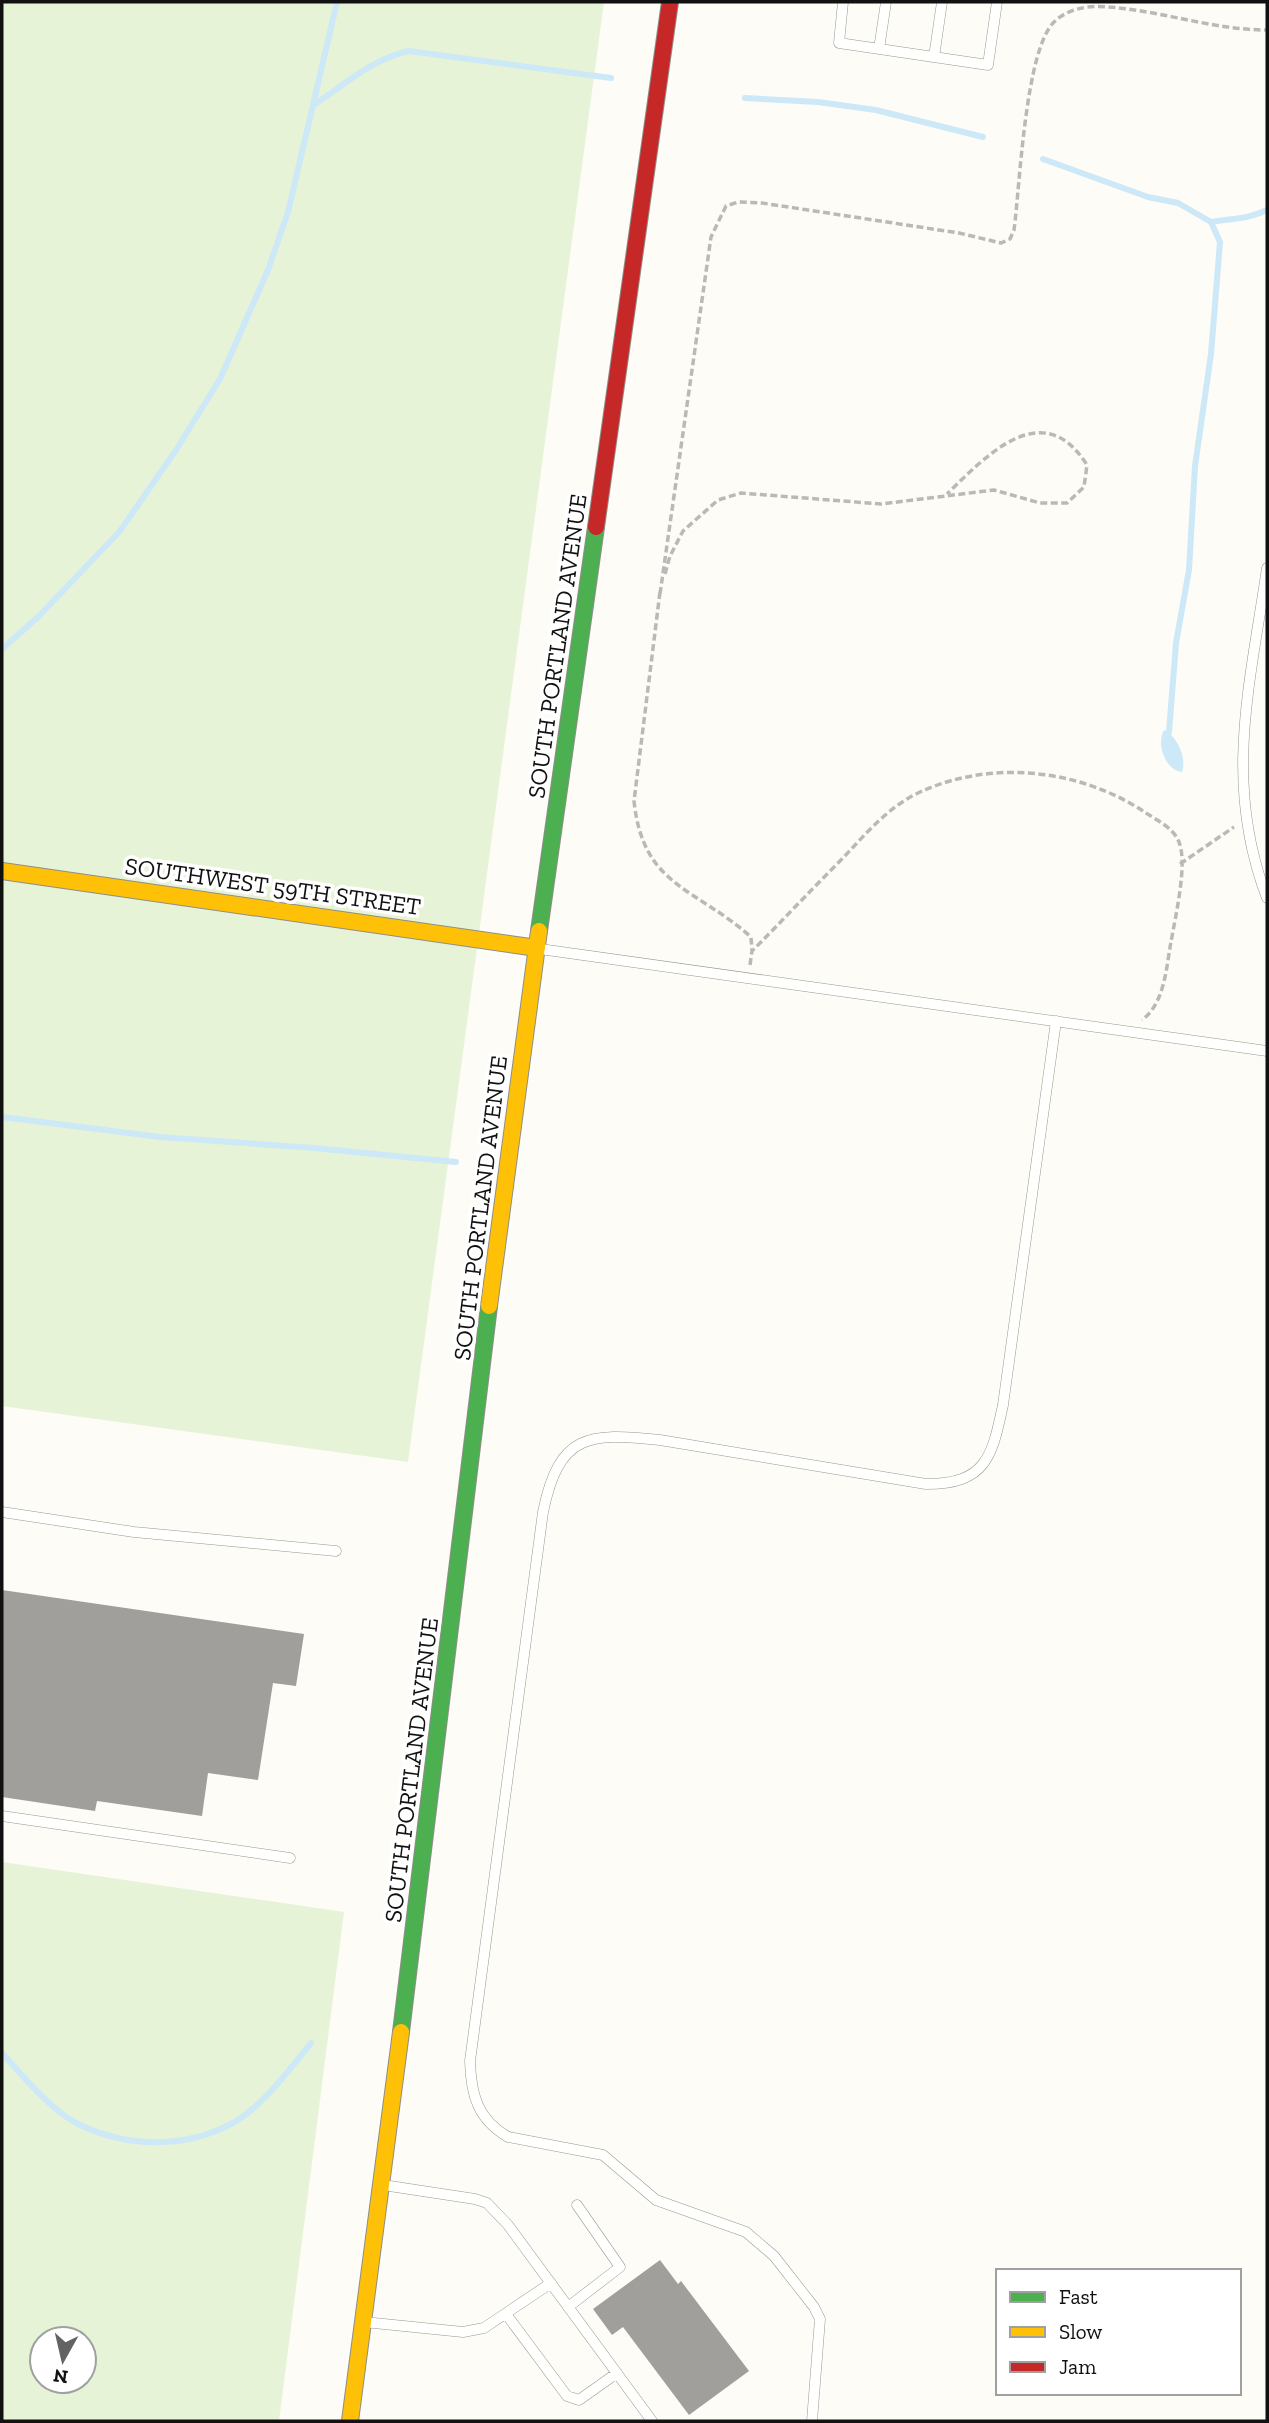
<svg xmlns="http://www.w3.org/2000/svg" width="1269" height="2423" font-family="'Zilla Slab',serif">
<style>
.green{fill:#e7f3d7;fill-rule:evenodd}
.water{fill:#cde8f7}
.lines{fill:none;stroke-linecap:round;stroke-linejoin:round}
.stream{stroke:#cde8f7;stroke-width:6}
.building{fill:#a19f9c}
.lane-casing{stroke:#979795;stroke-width:11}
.fast-casing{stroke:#8e8d8b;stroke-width:18}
.slow-casing{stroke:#8e8d8b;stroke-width:18}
.jam-casing{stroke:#8e8d8b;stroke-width:18}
.path{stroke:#b9b9b8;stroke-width:3.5;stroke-dasharray:7 3.5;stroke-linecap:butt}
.lane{stroke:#fffffe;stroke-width:10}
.fast{stroke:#4caf50;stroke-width:16}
.slow{stroke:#ffc107;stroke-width:16}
.jam{stroke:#c62828;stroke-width:16}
.labels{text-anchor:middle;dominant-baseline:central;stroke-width:7;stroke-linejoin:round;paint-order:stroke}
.street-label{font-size:24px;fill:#111;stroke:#fff}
</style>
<rect width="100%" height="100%" fill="#fdfcf7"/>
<!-- green -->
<path class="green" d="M2 2H604L408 1462 2 1406Z
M2 1862 344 1912 279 2421H2ZM42 2339H84V2381H42Z"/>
<!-- water -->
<path class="water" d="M1164 730C1177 736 1187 758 1182 772 1165 770 1156 744 1164 730Z"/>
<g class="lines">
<!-- stream -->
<path class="stream" d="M745 98 818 102 876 110 983 137
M315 104C344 85 374 58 409 51L611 78
M1043 159 1148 197 1178 203 1211 222 1220 242 1211 354 1195 466 1189 570 1176 643 1169 732
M1211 222C1234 218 1245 220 1267 210
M2 649 38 617 120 531 176 450 220 379 268 270 288 212 337 2
M2 1117 160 1137 314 1148 456 1162
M2 2053C23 2076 52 2112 80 2125 127 2147 182 2149 229 2125 261 2109 289 2070 311 2043"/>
</g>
<!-- building -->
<path class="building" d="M2 1590 304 1634 296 1686 273 1683 258 1780 208 1773 202 1816 97 1801 95 1811 2 1797Z
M660 2260 678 2284 681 2281 749 2371 689 2415 623 2327 612 2335 593 2309Z"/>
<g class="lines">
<defs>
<path id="lane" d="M843 2 839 43 988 65 997 2
M879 49 886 2
M934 57 942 2
M1267 568C1250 685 1223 783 1267 898
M540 949 1267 1051
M2 1512 134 1532 336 1551
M2 1816 290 1858
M383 2185 475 2199 487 2203 508 2225 652 2421
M568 2307 620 2267 577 2205
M506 2314 567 2396 579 2400 617 2373
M364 2322 463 2332 484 2328 551 2283
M812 2421 820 2319 814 2307 774 2256 746 2232 656 2200 603 2155 508 2137C477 2119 471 2094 470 2061L543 1512C559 1434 588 1432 660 1440L926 1484C986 1484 992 1457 1003 1405L1056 1021"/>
<path id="fast" d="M539 931 596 527
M401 2032 489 1306"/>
<path id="slow" d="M2 871 537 948
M489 1306 539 931
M350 2421 401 2032"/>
<path id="jam" d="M596 527 670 2"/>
</defs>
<!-- lane casing -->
<use href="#lane" class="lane-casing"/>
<!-- fast casing -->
<use href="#fast" class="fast-casing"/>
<!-- slow casing -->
<use href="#slow" class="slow-casing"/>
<!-- jam casing -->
<use href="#jam" class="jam-casing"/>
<!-- path -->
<path class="path" d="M665 574 670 556 683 531 718 500 741 493 881 504 994 490 1040 503H1067L1084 487 1087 465C1043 395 987 455 947 494
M660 592 634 801C643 887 695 887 751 937L752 951
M660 594 711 237 726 206 738 202 762 203 959 233 1001 243 1010 239 1014 230C1020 186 1025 51 1054 22 1068 8 1090 5 1109 7 1162 11 1214 30 1267 30
M1180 864 1234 827
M750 965 752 951C782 921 811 890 841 860 864 836 886 809 916 794 988 759 1077 768 1143 811 1156 820 1173 827 1179 842 1188 864 1175 918 1171 942 1166 968 1165 1003 1142 1020"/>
<!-- lane -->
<use href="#lane" class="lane"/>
<!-- fast -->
<use href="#fast" class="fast"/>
<!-- slow -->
<use href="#slow" class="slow"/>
<!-- jam -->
<use href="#jam" class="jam"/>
</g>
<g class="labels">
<!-- street labels -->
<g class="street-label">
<text transform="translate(557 646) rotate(-82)">SOUTH PORTLAND AVENUE</text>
<text transform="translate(273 886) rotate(8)">SOUTHWEST 59TH STREET</text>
<text transform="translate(480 1208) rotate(-83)">SOUTH PORTLAND AVENUE</text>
<text transform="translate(411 1770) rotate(-83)">SOUTH PORTLAND AVENUE</text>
</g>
</g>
<!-- border -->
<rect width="1269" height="2423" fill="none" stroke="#111111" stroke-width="7"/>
<!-- legend -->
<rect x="996" y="2269" width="245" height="126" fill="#ffffff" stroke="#a0a0a0" stroke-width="2"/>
<rect x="1010" y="2292" width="35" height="10" fill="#4caf50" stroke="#a0a0a0" stroke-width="2"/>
<text x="1059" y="2304" font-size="21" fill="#111111">Fast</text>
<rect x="1010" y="2327" width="35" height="10" fill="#ffc107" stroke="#a0a0a0" stroke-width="2"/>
<text x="1059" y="2339" font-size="21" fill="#111111">Slow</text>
<rect x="1010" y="2362" width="35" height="10" fill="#c62828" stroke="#a0a0a0" stroke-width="2"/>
<text x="1059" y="2374" font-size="21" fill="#111111">Jam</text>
<!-- north arrow -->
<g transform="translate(63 2360) rotate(188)"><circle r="33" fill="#ffffff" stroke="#a0a0a0" stroke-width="2"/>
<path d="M0-5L12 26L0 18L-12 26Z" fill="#646362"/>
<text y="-10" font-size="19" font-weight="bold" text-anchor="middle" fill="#111111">N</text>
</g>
</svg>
